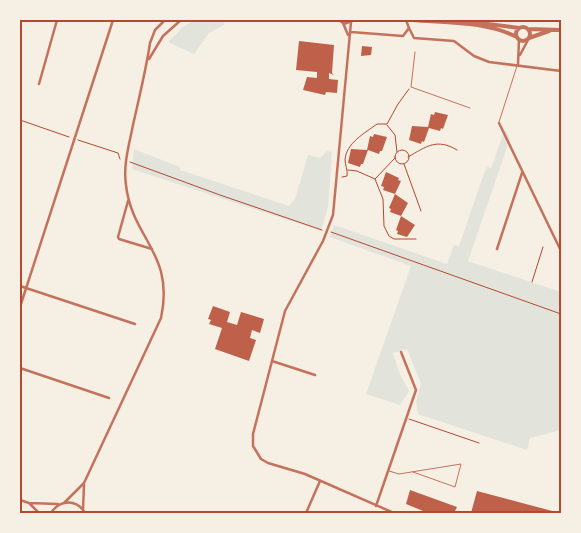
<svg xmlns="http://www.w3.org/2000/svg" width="581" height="533" font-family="'Crimson Pro',serif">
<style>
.green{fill:#e2e4dc}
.building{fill:#bf614a}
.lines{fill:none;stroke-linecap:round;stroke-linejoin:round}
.path{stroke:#b5482f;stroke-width:1}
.service{stroke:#c5725c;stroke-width:1}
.minor{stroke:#c5725c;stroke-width:2.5}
.tertiary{stroke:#c5725c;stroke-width:4}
.neatline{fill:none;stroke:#b5482f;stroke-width:2}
</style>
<rect width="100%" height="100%" fill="#f6efe4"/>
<!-- green -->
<path class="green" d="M195 20H224V25L209 33 194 54 168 42 183 27Z
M505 129 510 139 468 261 561 292V430L530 438 527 450 418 414 416 401 421 384 407 349 393 353 399 372 409 391 400 405 366 394 411 266 330 237 334 225 447 264 454 245 459 246 483 176 487 167 491 168Z
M134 149 180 167V170L289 206 295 199 308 155 320 158 327 151 332 152 328 207 321 231 132 169Z"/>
<!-- building -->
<path class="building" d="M299 41 334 45 332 73 334 75 329 73V79L338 80 337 93 326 92 325 95 303 90 307 77 317 78V72L296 70Z
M362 46 372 47 371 55 361 56Z
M435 112 448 115 443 129 441 128 440 131 429 128 424 142 422 141 421 144 409 140 412 126 428 127 431 114 434 115Z
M374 134 387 137 382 151H380L379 154 368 150 363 164H361L360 167 348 163 351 149 367 150 370 136 373 137Z
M386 172 399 178 398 180 401 181 395 194 408 203 401 216 415 225 407 237 397 234 398 231 396 230 401 216 390 212 391 209 389 208 395 194 383 190 384 187 381 186Z
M213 306 230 312 227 322 237 325 241 312 264 319 260 333 252 330 250 338 256 340 249 361 215 349 222 328 209 324 211 320 208 319Z
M410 490 457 507 454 513H428L406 504Z
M477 491 556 512 555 513H471Z"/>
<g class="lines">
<!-- path -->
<path class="path" d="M20 120 69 137
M387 125 395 135 397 152
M78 140 118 153 120 159
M395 157a7 7 0 1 1 14 0a7 7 0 1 1-14 0Z
M408 157C427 146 437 138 457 150
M130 162 220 195 322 230
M404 164 421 211
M348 170 357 171 375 179 395 158
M342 177 347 176C348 170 345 165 345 160 346 143 365 133 377 124H387L398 104 409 89
M375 179 383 199 384 226 389 236 394 239H416
M331 232 561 314
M532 282 543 247
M409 419 479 443"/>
<!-- service -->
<path class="service" d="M415 52 411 87 470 108
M499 122 517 66
M389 471 399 474 461 464 455 487 413 472"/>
<!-- minor -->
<path class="minor" d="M351 22 333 215 323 241 285 311 253 434V446L261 459 268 463 305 474 394 513
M343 23 348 35
M409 28 414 38 454 41 474 56 489 62 561 71
M351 32 403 36 409 28 406 20
M520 55 528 40
M149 59 163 36 181 20
M518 65 519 39
M39 84 57 20
M20 87V86
M499 123 561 251
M128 201 118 237 119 239 152 249
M497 249 522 173
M20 286 135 324
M20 307 113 20
M272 361 315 375
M20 368 109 398
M20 500 29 503 58 504
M65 502 84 483 161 318C175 253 132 239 126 185 123 165 129 145 133 125 139 98 146 70 150 43L155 30 165 20
M30 504 39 513
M376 506 416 390 401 352
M83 509 84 485
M51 513C60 499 77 499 85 513
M306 513 320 481"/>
<!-- tertiary -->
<path class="tertiary" d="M340 20 345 23 353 20
M412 20C447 23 485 21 517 37
M456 20 519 28
M516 34a7 7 0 1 1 14 0a7 7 0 1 1-14 0Z
M528 29 561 30
M529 38 549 31"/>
</g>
<!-- border -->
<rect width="581" height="533" fill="none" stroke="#f6efe4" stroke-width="42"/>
<rect x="21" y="21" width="539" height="491" class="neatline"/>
</svg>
